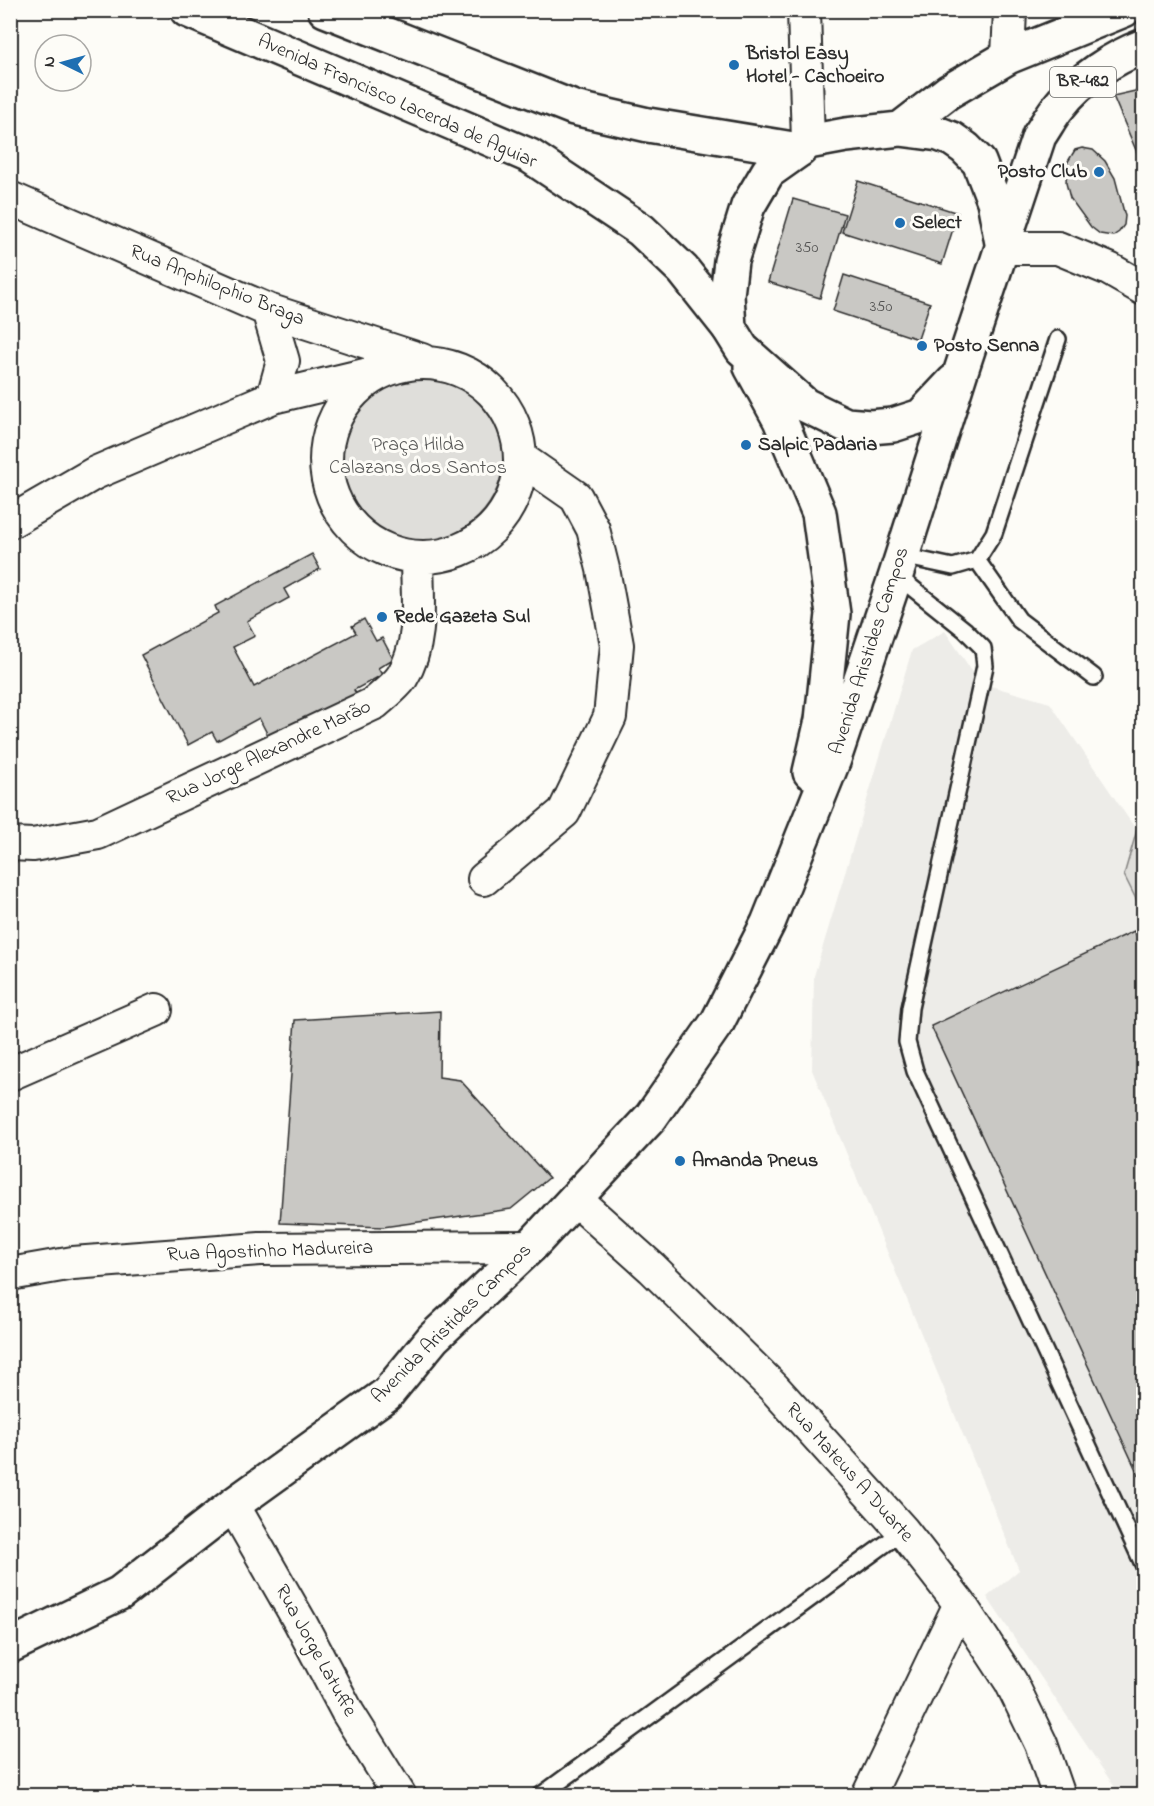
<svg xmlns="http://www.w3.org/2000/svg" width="1154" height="1806" font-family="'Indie Flower',sans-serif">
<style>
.built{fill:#edece8}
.green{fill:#dfdeda;stroke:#858482;stroke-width:1.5}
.building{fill:#c9c8c4;stroke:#2b2b2b;stroke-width:1.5}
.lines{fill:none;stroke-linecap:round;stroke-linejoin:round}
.lane-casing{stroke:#2b2b2b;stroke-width:20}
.street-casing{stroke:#2b2b2b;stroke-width:36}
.secondary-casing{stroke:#2b2b2b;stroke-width:38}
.highway-casing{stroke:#2b2b2b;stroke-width:38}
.lane{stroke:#fdfcf7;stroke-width:15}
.street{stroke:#fdfcf7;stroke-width:32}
.secondary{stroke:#fdfcf7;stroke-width:33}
.highway{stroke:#fdfcf7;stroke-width:33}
.poi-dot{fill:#1f6fb2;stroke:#fdfcf7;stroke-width:2}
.labels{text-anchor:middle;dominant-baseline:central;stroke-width:6;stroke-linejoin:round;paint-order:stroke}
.number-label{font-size:16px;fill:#525251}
.shield{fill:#fdfcf7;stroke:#6a6a68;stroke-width:1.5}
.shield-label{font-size:18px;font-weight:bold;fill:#2b2b2b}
.poi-label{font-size:20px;font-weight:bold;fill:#2b2b2b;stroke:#fdfcf7;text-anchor:start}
.street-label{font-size:20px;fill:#2b2b2b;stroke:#fdfcf7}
.park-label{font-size:20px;fill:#585857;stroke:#fdfcf7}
</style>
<rect width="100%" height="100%" fill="#fdfcf7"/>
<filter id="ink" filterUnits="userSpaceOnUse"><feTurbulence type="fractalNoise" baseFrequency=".0167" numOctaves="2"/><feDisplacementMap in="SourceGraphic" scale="12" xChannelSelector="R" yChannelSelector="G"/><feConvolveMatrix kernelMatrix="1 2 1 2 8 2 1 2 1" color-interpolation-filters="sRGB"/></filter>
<g filter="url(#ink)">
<!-- built -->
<path class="built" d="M945 631 980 683 1050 703 1143 840V1795H1120L987 1597 1019 1570 812 1070 814 976 912 650Z"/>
<!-- green -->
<path class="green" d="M333 457a85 85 0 1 1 170 0a85 85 0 1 1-170 0Z
M1143 809 1144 913H1143L1124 875Z"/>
<!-- building -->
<path class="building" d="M1144 89V169L1113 96Z
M1082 148 1093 150 1105 161 1115 178 1125 216 1124 225 1119 232 1113 236 1100 234 1091 227 1070 198 1066 183 1067 163 1075 150Z
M858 181 958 213 942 264 842 232Z
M793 199 845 214 820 298 768 282Z
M844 275 930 303 918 339 833 311Z
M312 554 320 569 284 589 289 598 247 621 255 636 233 647 254 687 356 633 352 626 364 619 376 641 382 638 393 659 378 668 382 675 354 690 358 697 272 743 259 718 217 741 212 732 188 745 141 655 218 613 215 606Z
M1134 931 1144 950V1487L931 1026Z
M440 1011 439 1077 460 1080 549 1178 511 1209 383 1227 280 1223 295 1020Z"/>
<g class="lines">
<defs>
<path id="lane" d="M902 556 953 567 977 560 994 533 1058 339
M977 560 1019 620 1094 677
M896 575 965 630 983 648 985 666 910 1008 907 1042 915 1071 1144 1566
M540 1796 903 1531"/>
<path id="street" d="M804 10 808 142
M1008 57 1010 10
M10 198 268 310 422 360
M1003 248H1058L1109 269 1144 289
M326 460a97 97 0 1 1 194 0a97 97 0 1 1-194 0Z
M273 397 373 373
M10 522 95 473 273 397 283 361 268 310
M10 844 33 845 98 833 375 703C384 695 396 686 402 677 424 642 417 596 417 557
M484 879 564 812 610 717 617 645 603 569 593 529 576 497 520 458
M10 1074 156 1010
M575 1199 652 1268 774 1388 903 1531 960 1604 1011 1682 1041 1744 1059 1796
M10 1274 73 1263 260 1249 530 1247
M233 1505 300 1622 348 1713 400 1796
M868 1796 960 1604"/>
<path id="secondary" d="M187 10 530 156 641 230 683 270 729 328
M325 10 574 108 648 125 799 150"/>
<path id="highway" d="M900 129 948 92 1008 57 1124 10
M751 367 780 420 819 513 833 614 822 720 810 772
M953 382 921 416 893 425 870 427 846 425 805 405 742 349 729 328 727 295 731 261 748 206 768 172 799 150 808 142 846 135 900 129 939 134 952 139 965 148 979 162 994 201 1002 243
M10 1646 120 1593 233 1505 387 1394 433 1338 530 1247 651 1117 718 1021 768 923 834 759 896 575 960 374 1039 136C1046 126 1052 114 1060 105 1080 79 1113 58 1144 46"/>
</defs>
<!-- lane casing -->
<use href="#lane" class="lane-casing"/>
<!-- street casing -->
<use href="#street" class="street-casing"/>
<!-- secondary casing -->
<use href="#secondary" class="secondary-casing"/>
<!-- highway casing -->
<use href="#highway" class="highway-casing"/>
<!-- lane -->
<use href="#lane" class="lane"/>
<!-- street -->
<use href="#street" class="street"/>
<!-- secondary -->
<use href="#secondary" class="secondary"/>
<!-- highway -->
<use href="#highway" class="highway"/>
</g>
</g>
<!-- markers -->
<g class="poi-dot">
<circle cx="734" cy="65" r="6"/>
<circle cx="1099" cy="172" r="6"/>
<circle cx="900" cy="223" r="6"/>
<circle cx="922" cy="346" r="6"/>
<circle cx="746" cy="445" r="6"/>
<circle cx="382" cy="617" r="6"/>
<circle cx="680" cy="1161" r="6"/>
</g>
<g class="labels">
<!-- number labels -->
<g class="number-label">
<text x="807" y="248">350</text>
<text x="881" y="307">350</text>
</g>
<!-- shield labels -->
<rect class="shield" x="1050" y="67" width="66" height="30" rx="4.5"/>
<g class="shield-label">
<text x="1083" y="82">BR-482</text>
</g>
<!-- poi labels -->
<g class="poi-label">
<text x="746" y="54">Bristol Easy<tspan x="746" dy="23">Hotel - Cachoeiro</tspan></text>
<text x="1087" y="172" text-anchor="end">Posto Club</text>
<text x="912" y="223">Select</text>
<text x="934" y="346">Posto Senna</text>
<text x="758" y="445">Salpic Padaria</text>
<text x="394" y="617">Rede Gazeta Sul</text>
<text x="692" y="1161">Amanda Pneus</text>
</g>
<!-- street labels -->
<g class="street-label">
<text transform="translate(397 102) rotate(24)">Avenida Francisco Lacerda de Aguiar</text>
<text transform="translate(217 286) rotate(22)">Rua Anphilophio Braga</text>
<text transform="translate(870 651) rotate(-72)">Avenida Aristides Campos</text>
<text transform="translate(269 753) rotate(-25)">Rua Jorge Alexandre Marão</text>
<text transform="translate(270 1252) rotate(-2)">Rua Agostinho Madureira</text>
<text transform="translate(452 1324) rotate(-45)">Avenida Aristides Campos</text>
<text transform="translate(849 1473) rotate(48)">Rua Mateus A Duarte</text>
<text transform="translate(315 1651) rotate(61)">Rua Jorge Latuffe</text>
</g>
<!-- park labels -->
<g class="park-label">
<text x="418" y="445">Praça Hilda<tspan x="418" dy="23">Calazans dos Santos</tspan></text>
</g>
</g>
<!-- margin -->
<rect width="1154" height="1806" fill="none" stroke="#fdfcf7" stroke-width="36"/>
<rect x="18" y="18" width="1118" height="1770" fill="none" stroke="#2b2b2b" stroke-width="2" filter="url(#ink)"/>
<!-- north arrow -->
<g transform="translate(63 63) rotate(275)"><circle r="28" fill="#fdfcf7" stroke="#a9a8a5" stroke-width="1.5"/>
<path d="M0-4.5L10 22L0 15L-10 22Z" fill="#1f6fb2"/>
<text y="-9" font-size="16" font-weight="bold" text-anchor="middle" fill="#2b2b2b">N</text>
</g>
</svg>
